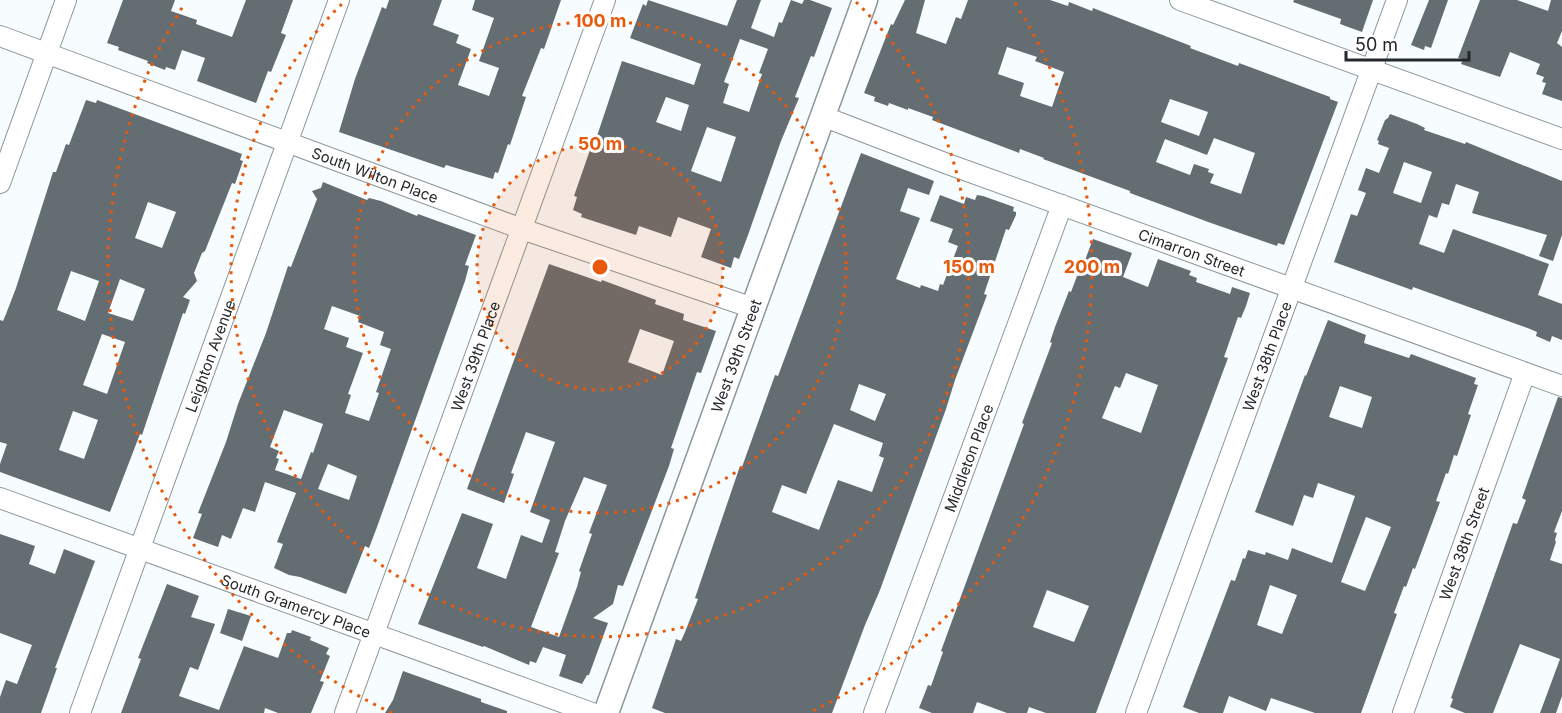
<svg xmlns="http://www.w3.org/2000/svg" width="1562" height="713" font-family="Inter,sans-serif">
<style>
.building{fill:#646d72;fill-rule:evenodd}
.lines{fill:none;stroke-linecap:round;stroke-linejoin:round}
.minor-casing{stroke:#8c969b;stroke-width:22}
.tertiary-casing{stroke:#8c969b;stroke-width:27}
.minor{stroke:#fff;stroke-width:20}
.tertiary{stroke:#fff;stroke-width:24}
.ring{fill:none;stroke:#e8590c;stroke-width:3;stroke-dasharray:3 6}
.labels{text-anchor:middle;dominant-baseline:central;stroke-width:6;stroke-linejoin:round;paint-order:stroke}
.street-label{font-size:15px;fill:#24282a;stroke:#fff}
.centre{fill:#e8590c;stroke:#fff;stroke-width:3}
.ring-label{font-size:18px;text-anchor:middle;font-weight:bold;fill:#e8590c;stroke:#fff;stroke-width:6;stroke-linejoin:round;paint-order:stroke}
</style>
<rect width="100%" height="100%" fill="#f7fcfe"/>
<!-- building -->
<path class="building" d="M123 0H175L171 11 197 20 196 24 232 37 246 0H293L281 33 286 35 271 72 268 71 256 103 197 81 205 58 182 50 175 70 166 67 165 70 147 63 148 61 118 50 119 47 107 43Z
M389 0H442L433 25 459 35 456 43 471 49 458 85 489 96 499 68 479 61 494 18 472 10 475 0H561L544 49 541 48 522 96 526 97 510 145 508 144 498 173 495 172 493 179 446 165 444 168 339 132 355 79 382 7 386 9Z
M648 0 727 26 737 0H761L751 28 774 37 779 22 782 23 791 0 802 4 804 0H810L832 8 814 57 811 56 795 97 799 98 781 141 748 235 739 259 734 257 731 268 701 257 711 229 678 217 671 237 639 226 636 235 581 217 582 214 573 210 577 197 574 196 591 147H592L598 133 622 61 694 85 701 64 630 38 643 4 646 6ZM740 39 768 49 759 73 762 74 749 112 723 103 729 84 724 82ZM666 97 689 105 681 131 656 122ZM707 127 736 137 721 182 691 171Z
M905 0H925L916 33 946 44 956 17 961 19 968 0H1050L1068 6 1069 2 1092 11 1093 8 1191 46 1190 48 1238 66 1239 63 1330 97V99L1338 102 1284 245 1278 243 1277 246 1211 223 1130 193V191L1043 159 1044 158 1020 149 1019 153 932 120 933 117 908 108V110L889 103 888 106 874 101 875 97 864 93 891 24 893 25ZM1007 47 1037 57 1035 61 1064 72 1052 107 1020 96 1024 83 998 74ZM1170 99 1208 112 1199 136 1161 122ZM1214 138 1255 153 1241 194 1210 183 1214 174 1208 172 1209 169 1194 164 1190 175 1156 162 1165 139 1207 155Z
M1294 0H1373L1362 32 1340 24 1341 19 1293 2Z
M1429 0H1448L1431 48 1425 46 1424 50 1411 45Z
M1480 0H1517L1548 11 1551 0H1562V31L1557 43 1562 47V101L1542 94 1546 83 1542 82 1544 77 1536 74 1540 64 1510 52 1500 77 1461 64 1463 59 1458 58Z
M86 100 96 103 97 100 242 154 240 160 243 161 235 184 232 183 205 251 202 253 194 273 197 281 183 297 190 300 185 314 183 313 142 435 140 434 110 512 0 472V464L7 444 0 442V320L3 321 6 314 16 288 53 172H56L66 144 69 145ZM148 202 176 212 162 248 135 238ZM71 271 99 281 85 321 57 310ZM120 279 145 289 133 321 108 313ZM102 334 125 342 107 394 83 385ZM73 411 98 420 84 459 59 450Z
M1390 114 1417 124 1425 128 1424 130 1465 144 1466 142 1562 181V235L1553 261 1539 256 1547 235 1472 213 1479 192 1456 184 1449 205 1442 203 1437 218 1429 215 1419 244 1444 253 1453 229 1549 264 1538 295 1562 304V340L1552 336 1550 342 1536 336 1537 332 1530 329 1413 287 1412 290 1334 262 1351 214 1357 216 1366 193 1358 190 1366 168 1379 173 1389 148 1378 144 1379 141 1377 140 1385 120 1388 118ZM1404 162 1432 172 1421 203 1393 193Z
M861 153 934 181 929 195 908 188 900 211 920 218 896 279 920 288 921 285 938 291 940 284 943 285 958 246 948 242 953 229 930 221 940 195 964 204 966 197 975 200 977 195 983 196 1014 207 1013 211 1016 212V215L1009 230 1006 229 984 294 987 295 955 380 946 409 880 590 865 625 832 713H665L652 708 672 651 676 639 681 641 685 632 698 599 695 598 740 466 742 467 775 375 778 376ZM859 384 886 394 875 421 850 410ZM834 424 883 443 879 456 884 458 872 492 838 480 819 530 772 512 782 485 806 494Z
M323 182 367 200 369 198 381 201 417 216 418 214 476 235 465 265 469 266 465 281 377 527 369 548 365 546 346 594 300 577 289 575 274 568 283 544 277 542 296 493 265 482 255 512 243 508 231 539 222 535 218 547 193 538 202 514 198 513 226 442 238 404 266 333 288 266 291 267 317 199 312 191 321 188ZM332 306 360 316 358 322 384 332 380 345 391 349 376 392 379 393 369 421 345 413 351 395 348 394 363 353 346 347 349 338 324 329ZM284 410 323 424 313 453 311 452 301 479 275 470 279 459 276 458 279 451 270 447ZM328 464 357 476 349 500 318 489Z
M1093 239 1132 253 1123 277 1148 287 1158 259 1191 271 1189 275 1197 278 1196 282 1230 294 1232 287 1250 293 1246 306 1241 318 1238 317 1224 357 1228 358 1096 713H1046L1029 707 1027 713H1007L977 702 973 713H932L919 708 928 685 931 686 943 652 941 651 1024 424 1022 423 1052 343 1050 342 1055 327 1069 291 1071 292 1077 276H1079ZM1126 373 1158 385 1141 433 1102 418 1115 386 1120 388ZM1047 590 1089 606 1074 642 1033 627Z
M549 264 601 282 602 280 656 300 655 304 684 314 683 320 716 331 701 373 697 372 671 448 674 449 669 466 623 586 618 585 613 604 593 618 608 623 589 675H587L582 684 559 676 566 655 543 647 536 663 530 661 529 665 484 646 483 647 418 624 462 513 493 524 477 568 506 579 521 535 542 543 550 520 530 512 555 442 526 432 511 473 514 474 504 503 467 489ZM640 329 674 341 662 375 628 362ZM584 477 607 485 589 533 592 534 579 571 581 572 577 587 559 637 531 627 559 553 555 552 565 521Z
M1328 320 1366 335 1364 343 1409 358 1411 354 1476 378 1474 384 1478 385 1468 414 1471 415 1457 456 1454 455 1448 474 1446 473 1436 501 1440 502 1415 569 1413 568 1406 587 1404 586 1394 613 1397 614 1361 713H1315L1271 698 1266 711 1229 696 1223 713H1199L1183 707 1231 580 1235 581 1243 558 1245 559 1248 550 1265 555 1266 552 1288 560 1292 548 1332 563 1355 496 1318 483 1313 498 1304 495 1293 526 1255 512 1305 375 1306 376ZM1340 386 1372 397 1362 428 1329 417ZM1366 517 1391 527 1365 591 1341 582ZM1270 585 1297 595 1282 634 1257 625Z
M1558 397 1562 398V511L1554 532 1557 533 1555 540 1556 542 1550 560 1562 564V696L1556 713H1540L1560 659 1520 644 1493 713H1465L1450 707 1453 699 1451 698 1513 523 1517 524 1526 500 1522 498Z
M0 534 35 546 29 564 55 574 64 549 95 561 55 668H57L41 713H0V697L6 680 17 684 32 645 0 633Z
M167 584 199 596 191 617 215 624 198 670 190 667 179 696 219 710 244 646 278 658 287 633H291L292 630 311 637 310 640 329 648 326 654 330 656 320 681 324 682 311 713H278L265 708 264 713H121L141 659 138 658Z
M228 609 251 616 242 641 220 633Z
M403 671 481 699V702L507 711V713H385L393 700Z"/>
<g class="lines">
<defs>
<g id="minor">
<path d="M1180 0 1562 139"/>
<path id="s1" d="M0 36 522 229 753 308"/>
<path id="s2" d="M822 116 945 163 1562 386"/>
<path d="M0 183 66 0"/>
<path id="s3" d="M0 498 592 713"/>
<path id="s4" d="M80 713 339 0"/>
<path id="s5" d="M345 713 605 0"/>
<path id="s6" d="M874 713 1062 205"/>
<path id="s7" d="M1136 713 1397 0"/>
<path id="s8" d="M1403 713 1525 373"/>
</g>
<g id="tertiary">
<path id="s9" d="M606 713 865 0"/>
</g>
</defs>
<!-- minor casing -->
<use href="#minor" class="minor-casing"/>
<!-- tertiary casing -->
<use href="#tertiary" class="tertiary-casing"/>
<!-- minor -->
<use href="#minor" class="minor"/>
<!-- tertiary -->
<use href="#tertiary" class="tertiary"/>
</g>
<!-- distance rings -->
<circle cx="600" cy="267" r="123" fill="#e8590c" fill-opacity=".12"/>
<g class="ring">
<circle cx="600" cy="267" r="123"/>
<circle cx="600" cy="267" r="246"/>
<path d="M856 2A369 369 0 1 1 344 2"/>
<path d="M392 713A492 492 0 0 1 185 3M1015 3A492 492 0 0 1 808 713"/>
</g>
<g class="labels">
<!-- street labels -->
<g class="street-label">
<text stroke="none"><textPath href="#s1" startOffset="400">South Wilton Place</textPath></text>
<text stroke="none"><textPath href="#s2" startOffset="394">Cimarron Street</textPath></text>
<text stroke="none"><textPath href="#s4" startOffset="380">Leighton Avenue</textPath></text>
<text stroke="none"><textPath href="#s5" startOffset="380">West 39th Place</textPath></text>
<text stroke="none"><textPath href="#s9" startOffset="380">West 39th Street</textPath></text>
<text stroke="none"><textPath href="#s7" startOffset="380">West 38th Place</textPath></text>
<text stroke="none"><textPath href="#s6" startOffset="272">Middleton Place</textPath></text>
<text stroke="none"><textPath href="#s8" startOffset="180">West 38th Street</textPath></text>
<text stroke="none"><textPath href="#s3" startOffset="315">South Gramercy Place</textPath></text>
</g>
</g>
<circle cx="600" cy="267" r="9" class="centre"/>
<g class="ring-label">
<text x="600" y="27">100 m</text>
<text x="600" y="150">50 m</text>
<text x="969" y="273">150 m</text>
<text x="1092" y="273">200 m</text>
</g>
<!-- scale -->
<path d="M1346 51v9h123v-9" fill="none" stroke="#24282a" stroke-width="3"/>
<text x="1355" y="51" font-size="18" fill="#24282a" stroke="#ffffff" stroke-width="4.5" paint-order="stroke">50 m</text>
</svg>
